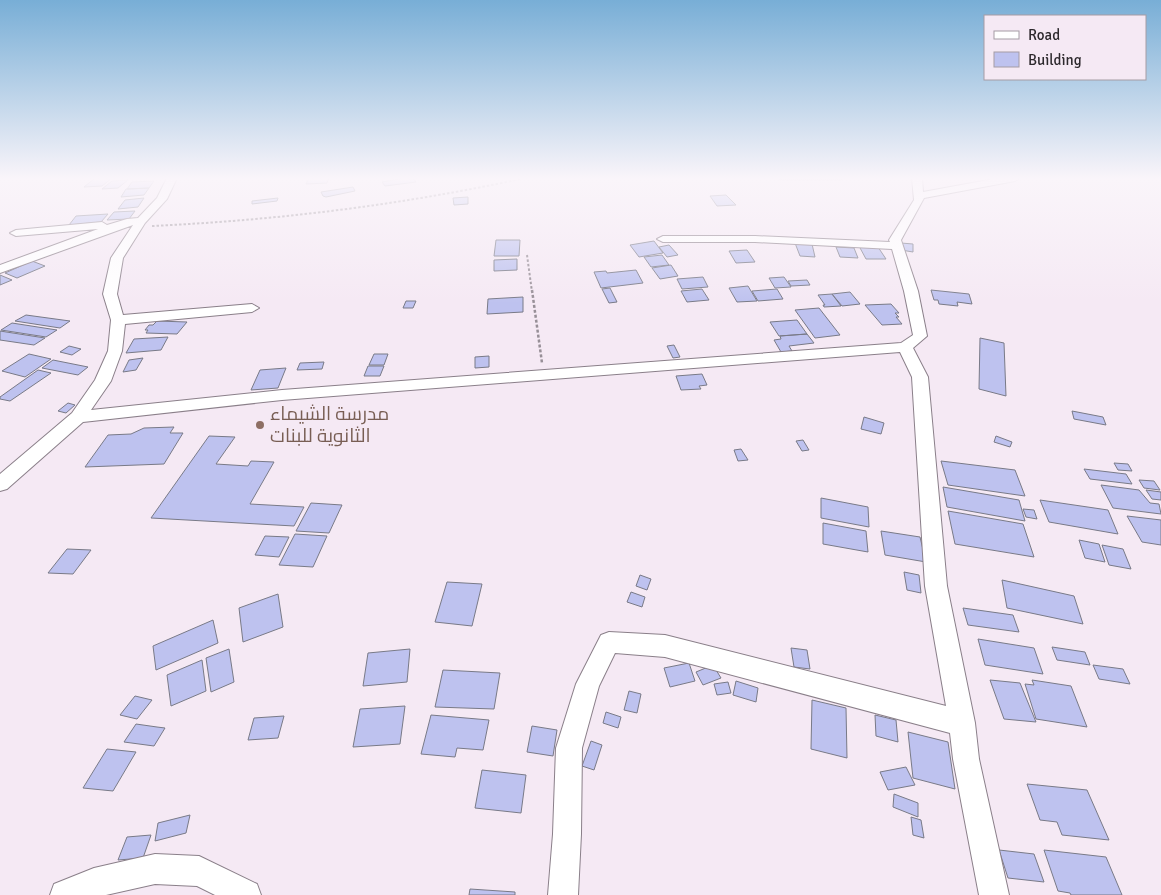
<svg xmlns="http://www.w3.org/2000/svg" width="1161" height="895" font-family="Signika,Cairo,sans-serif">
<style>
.building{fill:#bec2ef;stroke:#797a87}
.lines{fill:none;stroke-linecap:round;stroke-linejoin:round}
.minor-casing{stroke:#8a7f89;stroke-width:2}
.path-far1{stroke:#978f97;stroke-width:2;stroke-dasharray:2.5 2;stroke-linecap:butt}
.path{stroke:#978f97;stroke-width:2.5;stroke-dasharray:3 2;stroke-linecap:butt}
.minor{fill:#fff;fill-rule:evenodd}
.education-dot{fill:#8d6e63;stroke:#f5e9f4;stroke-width:2}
.labels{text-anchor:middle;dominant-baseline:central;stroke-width:4.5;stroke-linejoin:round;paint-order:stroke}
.education-label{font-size:19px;fill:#785e54;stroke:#f5e9f4;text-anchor:start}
</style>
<rect width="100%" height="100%" fill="#f5e9f4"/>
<!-- building -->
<path class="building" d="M95 178H112L102 186 84 187Z
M309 178H329L327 183 306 184Z
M404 178 414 179 416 182 385 186 382 182Z
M779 178H841L842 180H780Z
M128 180 118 188 102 189 112 181Z
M154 181 149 188 127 189 132 182Z
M353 187 355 191 326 197 323 196 321 192Z
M149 188 144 195 121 197 126 189Z
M726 195 736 205 717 206 710 196Z
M468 197V204L454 205 453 198Z
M144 198 138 207 118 209 125 200Z
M278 198 277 201 252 204V201Z
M135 211 129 219 107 220 114 212Z
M108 214 101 222 69 225 76 216Z
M496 240H520L519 256H494Z
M654 241 663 253 639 257 630 245Z
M795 243 812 244 815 257 800 256Z
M901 243 913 244V252L901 250Z
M669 245 678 255 667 257 659 247Z
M859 246 878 247 886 259H866Z
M836 247 854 248 858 258 840 257Z
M747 250 755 262 736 263 729 251Z
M662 255 669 265 651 267 644 257Z
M517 259V270L494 271V260Z
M32 261 45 266 17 278 5 273Z
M671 265 678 276 660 279 652 268Z
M636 270 643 283 601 288 594 272 606 271 607 273Z
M0 275 12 280 0 285Z
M703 277 708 287 682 289 677 279Z
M784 277 791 287 775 288 769 278Z
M807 280 810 285 791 286 788 281Z
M748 286 757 301 737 302 729 288Z
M610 288 617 302 609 303 602 289Z
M702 289 709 300 687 302 681 291Z
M777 289 783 299 758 301 752 291Z
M931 290 969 294 972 304 957 302 958 306 939 304 938 300H934Z
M850 292 860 304 842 306 832 294Z
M832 294 841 306 824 307 823 305H825L818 295Z
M523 297V312L487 314 488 299Z
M406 301H416L413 308H403Z
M891 304 899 313H895L899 317H896L902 324 882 325 865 305Z
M819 308 840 335 815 338 795 310Z
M26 315 70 321 60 328 15 321Z
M797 320 807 334 779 336 770 322Z
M157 321 187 322 177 334 146 333 148 330H145L149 325H153Z
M12 323 57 330 46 337 1 330Z
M0 331 45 338 34 345 0 340Z
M807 334 814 343 789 346 792 351 781 352 774 340 781 339 780 336Z
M168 337 161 350 126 353 134 339Z
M980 338 1004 343 1006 396 979 389Z
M674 345 680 357 673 358 667 346Z
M69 346 81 349 72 355 60 352Z
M29 354 51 359 25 377 2 371Z
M374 354H388L384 365H369Z
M489 356V367L475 368V357Z
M143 358 136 370 123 372 129 360Z
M53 360 88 367 78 375 42 368Z
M324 362 322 369 297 370 300 363Z
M368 366H384L380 376H364Z
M286 368 278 388 251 390 260 370Z
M38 370 51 373 10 401 0 399V397Z
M702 374 707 385 699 386 701 389 681 390 676 376Z
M68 403 75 405 66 413 58 411Z
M1072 411 1103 417 1106 425 1074 419Z
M864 417 884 423 881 434 861 429Z
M174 427 170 433H183L164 464 85 467 108 435 131 434 144 428Z
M209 436 235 437 216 464 248 466 251 461 274 462 250 504 304 507 294 526 151 518Z
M996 436 1012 442 1010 447 994 442Z
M803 440 809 450 802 451 796 441Z
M741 449 748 460 738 461 734 450Z
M941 461 1015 470 1025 496 948 485Z
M1114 463 1128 464 1132 471 1118 470Z
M1084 469 1126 474 1132 484 1090 479Z
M1139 480 1154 481 1160 490 1144 488Z
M1101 485 1139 490 1150 503 1159 504 1161 514 1113 508Z
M943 487 1019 500 1025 521 947 507Z
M1146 490 1161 492V500L1152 499Z
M821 498 868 507 869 527 821 518Z
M1040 500 1108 510 1118 534 1049 522Z
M311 503 342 505 329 533 296 531Z
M1023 509 1034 510 1037 519 1026 517Z
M948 511 1023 524 1034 557 955 544Z
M1127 516 1161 520V545L1142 542Z
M823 523 866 531 868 552 823 544Z
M881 531 920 537 926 562 885 555Z
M295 534 327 536 313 567 279 565Z
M265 536 289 537 279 557 255 555Z
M1079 540 1099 544 1105 562 1085 558Z
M1102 545 1123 549 1131 569 1109 565Z
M67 549 91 550 73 574 48 573Z
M904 572 919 575 921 593 907 590Z
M640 575 651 579 647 590 636 586Z
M1002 580 1074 596 1083 624 1007 608Z
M447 582 482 584 472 626 435 622Z
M631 592 645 597 642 607 627 602Z
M278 594 283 627 243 642 239 608Z
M963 608 1013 615 1019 632 968 625Z
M213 620 218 643 156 670 153 646Z
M978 639 1034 648 1043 674 985 665Z
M1052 647 1085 652 1090 665 1057 660Z
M791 648 807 650 810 669 794 667Z
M229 649 234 682 211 692 206 658Z
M410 649 407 682 363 686 368 653Z
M202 660 206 691 171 706 167 675Z
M689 663 695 681 670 687 664 668Z
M713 665 721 678 703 685 696 672Z
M1093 665 1123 669 1130 684 1099 679Z
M443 670 500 673 494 709 435 707Z
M990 680 1020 683 1036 722 1004 719Z
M1032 680 1071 686 1087 727 1036 719 1025 684 1034 685Z
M736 681 758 688 756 702 733 695Z
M728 682 731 693 717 695 714 684Z
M629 691 641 694 637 713 624 710Z
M135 696 152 700 137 719 120 715Z
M812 700 846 708 847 758 811 749Z
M405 706 400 744 353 747 360 709Z
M606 712 621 717 618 728 603 723Z
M431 715 489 720 483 750 457 748 455 757 421 754Z
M875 715 896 720 898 742 876 736Z
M284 716 278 738 248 740 254 718Z
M136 724 157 727 165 728 154 746 124 742Z
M532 726 557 730 553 756 527 752Z
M908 732 948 742 955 789 913 778Z
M591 741 602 745 594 770 582 766Z
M107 749 136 752 113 791 83 788Z
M906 767 915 785 888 790 880 772Z
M482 770 526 775 521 813 475 808Z
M1027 784 1087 790 1109 840 1062 835 1057 822 1040 820Z
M894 794 918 803V817L893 807Z
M190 815 186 833 155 841 158 823Z
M911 817 921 820 924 838 913 835Z
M151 835 143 858 118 860 127 837Z
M999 850 1034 854 1044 882 1008 878Z
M1044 850 1106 857 1122 895H1071L1070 893 1058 891Z
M470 889 515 892V895H469Z"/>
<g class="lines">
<defs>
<path id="minor" d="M167 178H177L167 199 145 223 123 258 117 294 123 315 252 304 259 308 252 312 125 324 122 351 111 381 91 410 282 390 901 343 913 335 904 291 892 249 755 242H663L657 239 663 236H755L890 242 889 240 914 200 912 178H922L923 192 999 178H1020L1015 181 924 198 901 240 918 291 927 336 913 348 928 377 947 586 975 723 979 759 1009 895H979L953 759 950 733 665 657 615 653 599 686 582 748 581 834 578 895H548L553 834 556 748 576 684 601 635 609 632 665 635 946 706 925 586 912 377 900 352 282 400 83 422 7 489 0 491V474L72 413 95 380 108 351 111 320 103 294 111 258 133 225 0 273V265L98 229 16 236 10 233 16 230 102 222 107 225 127 219 138 218 157 198Z
M155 854 199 856 257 884 261 895H215L197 886 155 884 106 895H50L54 884 94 868Z"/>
</defs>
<!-- minor casing -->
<use href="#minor" class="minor-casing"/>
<!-- path-far1 -->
<path class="path-far1" d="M152 226C279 220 401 205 525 178
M527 255 532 292"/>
<!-- path -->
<path class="path" d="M532 290 542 363"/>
<!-- minor -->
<use href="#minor" class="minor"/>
</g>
<!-- sky -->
<linearGradient id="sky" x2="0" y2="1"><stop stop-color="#78aed6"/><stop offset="0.59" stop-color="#faf5fa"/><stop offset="1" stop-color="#faf5fa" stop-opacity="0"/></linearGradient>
<rect width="1161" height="303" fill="url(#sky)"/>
<!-- markers -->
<circle class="education-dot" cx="260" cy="425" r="5"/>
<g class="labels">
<!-- education labels -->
<g class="education-label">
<text x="270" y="414">مدرسة الشيماء<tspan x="270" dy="22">الثانوية للبنات</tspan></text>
</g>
</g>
<!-- legend -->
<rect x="984" y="15" width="162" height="65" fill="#f5e9f4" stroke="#a59ca4"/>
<rect x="994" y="31" width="25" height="8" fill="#ffffff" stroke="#a59ca4"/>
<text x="1028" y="40" font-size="15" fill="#2d292d">Road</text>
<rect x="994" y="52" width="25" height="15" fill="#bec2ef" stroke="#a59ca4"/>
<text x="1028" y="65" font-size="15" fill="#2d292d">Building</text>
</svg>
